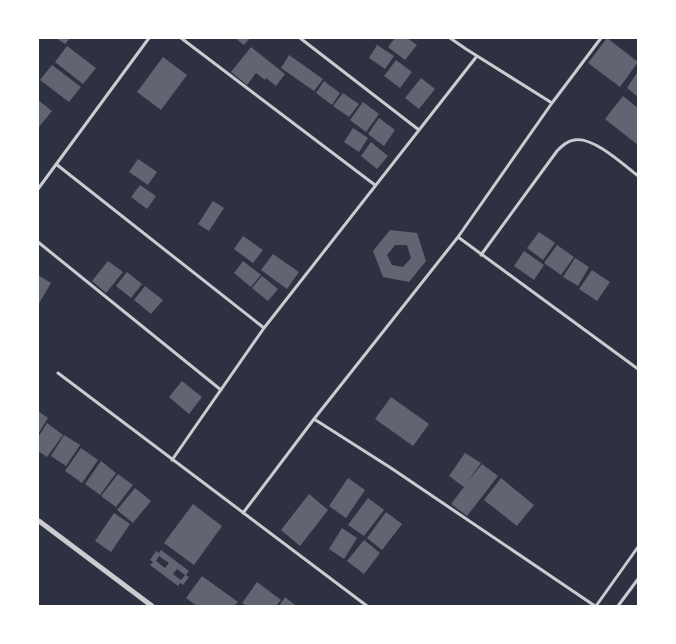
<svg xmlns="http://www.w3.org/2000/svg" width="676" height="644" font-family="Rubik,sans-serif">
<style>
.building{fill:#626471;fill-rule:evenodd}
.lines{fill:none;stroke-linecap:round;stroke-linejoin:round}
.service{stroke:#caccd0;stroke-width:3}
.minor{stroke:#caccd0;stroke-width:5}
</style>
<rect width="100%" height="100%" fill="#2d3142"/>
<!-- building -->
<path class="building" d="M56 38H70L65 44Z
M235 38H250L244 45Z
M395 38H407L417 45 405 60 388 47Z
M607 38 638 62 620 87 588 63Z
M377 45 394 56 385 69 369 58Z
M67 46 96 68 83 84 55 62Z
M251 47 285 74 276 86 266 78 265 80 256 73 247 85 231 72Z
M289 55 323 79 314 91 281 68Z
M163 57 187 75 161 110 137 92Z
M396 60 412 72 400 88 384 76Z
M52 65 81 87 69 102 40 80Z
M638 71V97L627 88Z
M421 78 435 89 419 109 405 98Z
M324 81 340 93 332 105 316 93Z
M343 93 359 104 349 117 333 106Z
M623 96 638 108V145L605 119Z
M38 100 52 111 39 127 38 126Z
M363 102 379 114 366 132 350 120Z
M379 118 395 130 384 146 368 134Z
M353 128 368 138 359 152 344 142Z
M371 142 388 156 377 169 361 156Z
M138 159 157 172 148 185 129 172Z
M140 185 156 196 147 209 131 197Z
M213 201 224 208 209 231 198 224Z
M390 230 417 233 426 261 409 282 383 277 373 251ZM395 245H407L411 258 403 267 392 265 387 255Z
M539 232 555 243 543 260 527 248Z
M243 236 263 250 253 263 234 249Z
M557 245 574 257 561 275 544 263Z
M524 251 544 265 534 280 514 266Z
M273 254 299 272 287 289 261 270Z
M575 258 589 267 578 286 563 277Z
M108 261 123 272 106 293 92 281Z
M243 261 261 275 251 287 234 273Z
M592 270 610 282 597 301 579 289Z
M127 272 142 284 131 298 116 286Z
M38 275 51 283 38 305Z
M262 276 278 289 268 301 252 288Z
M145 286 163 300 151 314 134 300Z
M182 381 202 397 189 414 169 397Z
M391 397 429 424 413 446 375 419Z
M38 411 48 418 38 434Z
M47 423 63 435 47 457 38 451V437Z
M64 435 80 445 66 466 51 456Z
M81 448 98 460 82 483 65 471Z
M465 453 481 463 467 482 482 464 498 476 467 516 451 504 464 487 449 476Z
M101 461 116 473 100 495 85 484Z
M118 474 133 485 116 507 101 496Z
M348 478 365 490 346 518 329 506Z
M501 478 534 505 517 526 484 500Z
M135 488 151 501 133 523 117 510Z
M309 494 328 510 300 546 281 530Z
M368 498 384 510 364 536 348 525Z
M193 504 222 526 194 565 164 543Z
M386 512 402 524 382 550 367 538Z
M114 513 130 524 111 552 95 541Z
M342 528 357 538 344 559 329 549Z
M364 540 380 553 364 574 347 561Z
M161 550 189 571 186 575 189 577 183 585 180 583 178 586 150 565 153 562 150 560 156 551 159 553ZM159 556 169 563 165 568 156 561ZM177 569 185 575 181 580 173 574Z
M202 576 238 602 234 606H197L186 598Z
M257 582 281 600 276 606H247L242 603Z
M285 597 295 605 294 606H279Z"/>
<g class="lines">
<!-- service -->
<path class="service" d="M181 38 375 185
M300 38 419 130
M450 38 466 49 552 103
M56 164 264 328
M38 189 149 38
M458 237 638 369
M38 242 221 390
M481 255 557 151C562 146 567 141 574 140 593 136 624 165 638 176
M58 373 367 606
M314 419 391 468 595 606
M172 460 264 328 477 56
M243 513 314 419 458 237 552 103 601 38
M596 606 638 547
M618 606 638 579"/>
<!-- minor -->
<path class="minor" d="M39 521 152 606"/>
</g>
<!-- border -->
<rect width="676" height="644" fill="none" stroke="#ffffff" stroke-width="78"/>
</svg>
